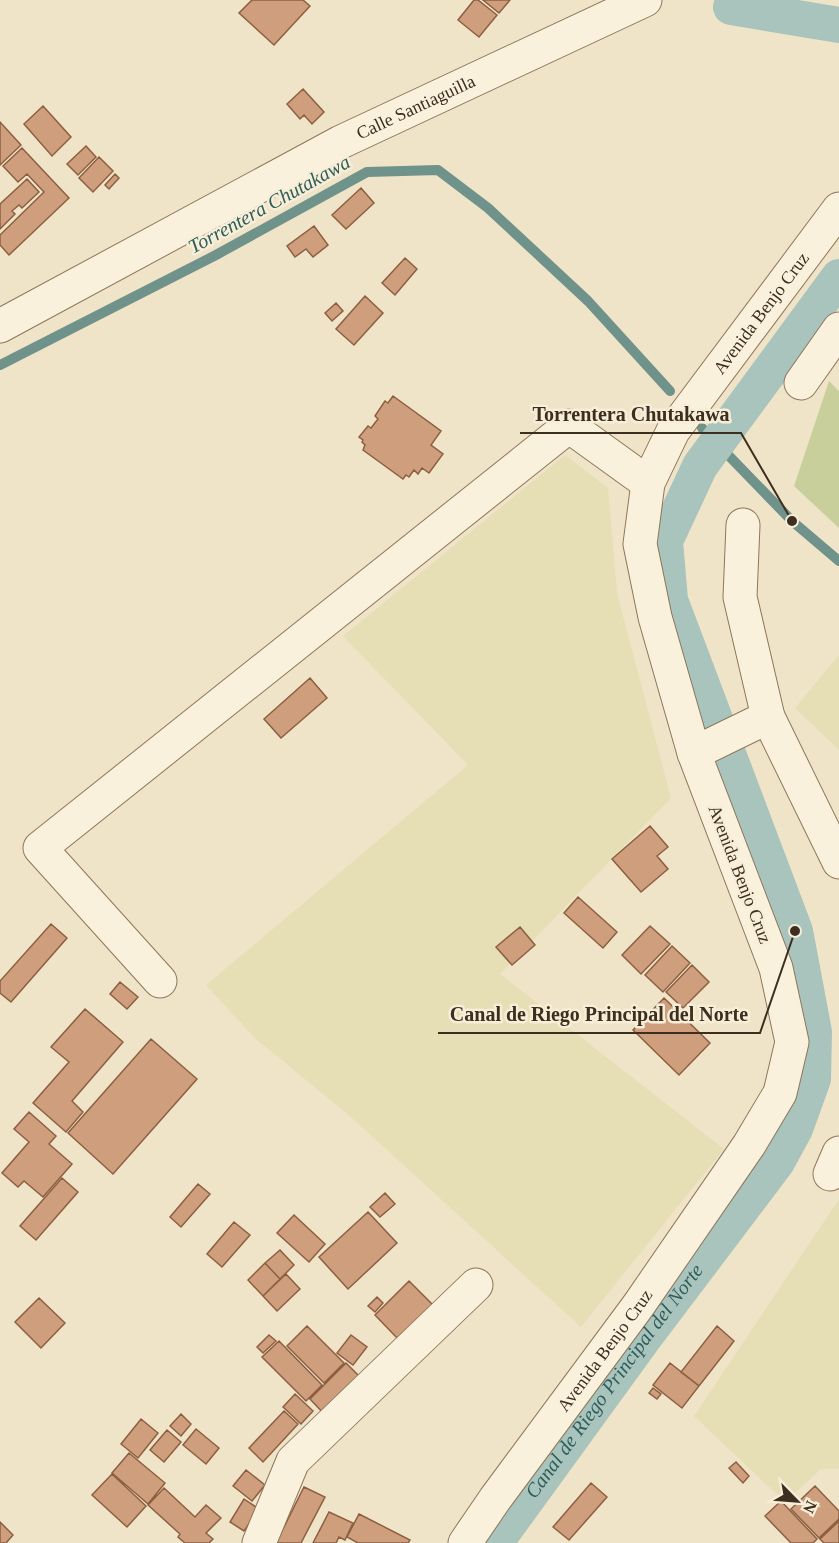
<svg xmlns="http://www.w3.org/2000/svg" width="839" height="1543" font-family="Georgia,serif">
<style>
.farmland{fill:#e6deb5}
.green{fill:#c9cf9b}
.lines{fill:none;stroke-linecap:round;stroke-linejoin:round}
.stream{stroke:#6f938a;stroke-width:10}
.canal{stroke:#a9c4bc;stroke-width:36}
.building{fill:#cf9f7d;stroke:#8d5f41;stroke-width:1.5}
.minor-casing{stroke:#8d765c;stroke-width:35}
.minor{stroke:#faf1dc;stroke-width:33}
.labels{text-anchor:middle;dominant-baseline:central;stroke-width:5;stroke-linejoin:round;paint-order:stroke}
.street-label{font-size:18px;fill:#3d2e20;stroke:#f7eed8}
.water-label{font-size:20px;font-style:italic;fill:#2f5d5a;stroke:#f7eed8}
.leader{fill:none;stroke:#3d2e20;stroke-width:2}
.callout-dot{fill:#3d2e20;stroke:#f7eed8;stroke-width:2}
.callout-label{font-size:20px;text-anchor:middle;font-weight:bold;fill:#3d2e20;stroke:#f7eed8;stroke-width:5;stroke-linejoin:round;paint-order:stroke}
</style>
<rect width="100%" height="100%" fill="#f0e4c8"/>
<!-- farmland -->
<path class="farmland" d="M565 455 608 488 617 593 671 798 500 974 724 1149 581 1327 352 1118 255 1038 206 985 468 765 343 636Z
M839 655V750L795 708Z
M839 1199V1469H821L785 1502 694 1416Z"/>
<!-- green -->
<path class="green" d="M829 381 839 391V528L794 486Z"/>
<g class="lines">
<!-- stream -->
<path class="stream" d="M0 365 216 255 367 172 438 170 488 208 588 301 670 391
M702 428 792 521 839 561"/>
<!-- canal -->
<g class="canal">
<path d="M731 7 839 25"/>
<path id="s1" d="M495 1543 644 1338 777 1162 795 1129 813 1079 814 1032 795 931 670 600 665 541 700 466 839 277"/>
</g>
</g>
<!-- building -->
<path class="building" d="M252 0H303L310 6 274 45 239 13Z
M474 0H478L497 15 479 37 458 20Z
M483 0H510L499 13Z
M303 89 324 112 312 124 304 115 300 119 287 104Z
M43 106 71 137 52 156 24 124Z
M0 122 21 145 0 165Z
M86 146 96 157 78 175 67 164Z
M22 148 69 198 9 255 0 245V235L44 192 27 174 18 182 3 166Z
M99 157 113 171 93 192 79 178Z
M115 174 119 178 109 189 105 185Z
M27 179 39 192 22 208 19 205 12 211 15 214 0 229V204Z
M361 188 374 203 346 229 332 215Z
M314 226 328 245 313 257 306 249 295 257 287 246Z
M405 258 417 269 395 295 382 283Z
M365 296 383 313 354 345 336 329Z
M336 303 343 311 332 321 325 313Z
M393 396 441 431 431 445 443 454 429 473 422 468 418 474 414 470 409 477 406 475 403 479 363 450 365 445 362 442 363 440 359 437 368 426 371 428 378 419 375 416 385 401 388 403Z
M310 678 327 698 281 738 264 719Z
M650 826 668 847 657 856 668 869 641 892 612 859Z
M578 897 617 932 603 948 564 913Z
M51 924 67 938 11 1002 0 993V981Z
M650 926 670 944 641 974 622 955Z
M520 927 535 945 512 965 496 947Z
M672 946 690 963 663 992 645 975Z
M692 965 709 982 683 1008 666 992Z
M120 982 138 997 127 1009 110 994Z
M664 998 710 1043 679 1075 633 1030Z
M85 1009 123 1042 72 1101 83 1112 66 1132 33 1103 69 1062 51 1047Z
M151 1039 197 1079 113 1174 68 1133Z
M29 1112 56 1136 49 1144 72 1164 43 1197 24 1181 18 1187 2 1173 29 1142 14 1129Z
M62 1178 78 1192 36 1240 20 1226Z
M198 1184 210 1194 181 1227 170 1217Z
M385 1193 395 1204 380 1217 370 1207Z
M368 1212 397 1243 348 1289 319 1257Z
M294 1215 325 1244 309 1262 277 1233Z
M234 1222 250 1235 222 1267 207 1254Z
M280 1250 294 1265 280 1279 265 1263Z
M265 1263 280 1279 263 1296 248 1280Z
M286 1274 300 1289 277 1311 263 1296Z
M409 1281 433 1305 398 1339 375 1315Z
M377 1297 383 1303 375 1312 368 1306Z
M39 1298 65 1323 41 1348 15 1322Z
M307 1326 344 1363 324 1383 287 1346Z
M717 1326 734 1341 699 1386 681 1372Z
M269 1335 276 1341 263 1353 257 1347Z
M351 1335 367 1347 353 1365 337 1353Z
M279 1341 322 1385 306 1401 262 1357Z
M346 1363 362 1379 326 1416 310 1399Z
M670 1363 699 1386 682 1408 653 1385Z
M653 1388 661 1394 657 1399 649 1393Z
M295 1394 313 1411 301 1424 283 1407Z
M284 1411 298 1424 263 1462 249 1448Z
M181 1414 191 1424 181 1436 170 1426Z
M141 1419 158 1433 138 1458 121 1444Z
M196 1429 219 1448 206 1464 183 1445Z
M167 1430 181 1442 164 1462 150 1450Z
M129 1453 165 1483 148 1504 112 1473Z
M736 1462 749 1476 743 1483 729 1468Z
M246 1470 265 1485 252 1501 233 1486Z
M112 1474 146 1506 127 1527 92 1495Z
M591 1483 607 1497 569 1540 553 1527Z
M815 1486 839 1511V1519L819 1538 791 1509Z
M304 1487 325 1497 301 1543H276Z
M164 1488 195 1517 206 1505 221 1518 206 1533 213 1539 209 1543H185L178 1537 180 1534 148 1505Z
M244 1499 259 1509 244 1531 230 1522Z
M781 1501 817 1539 813 1543H791L765 1516Z
M329 1512 353 1523 345 1540 339 1537 336 1543H313Z
M359 1514 410 1540 408 1543H358L347 1537Z
M839 1521V1543H824L820 1539Z
M0 1522 13 1535 6 1543H0Z"/>
<g class="lines">
<defs>
<g id="minor">
<path id="s2" d="M0 326 341 142 645 0"/>
<path d="M801 383 839 329"/>
<path d="M743 525 740 597 768 717 839 862"/>
<path d="M694 753 768 717"/>
<path d="M160 981 40 848 569 426 648 483"/>
<path d="M830 1174 839 1153"/>
<path d="M259 1543 293 1461 476 1285"/>
<path id="s3" d="M465 1543 495 1499 638 1306 749 1145 780 1093 792 1042 776 968 694 753 655 617 640 544 648 483 673 431 839 209"/>
</g>
</defs>
<!-- minor casing -->
<use href="#minor" class="minor-casing"/>
<!-- minor -->
<use href="#minor" class="minor"/>
</g>
<g class="labels">
<!-- street labels -->
<g class="street-label">
<text stroke="none"><textPath href="#s2" startOffset="470">Calle Santiaguilla</textPath></text>
<text stroke="none"><textPath href="#s3" startOffset="1390">Avenida Benjo Cruz</textPath></text>
<text transform="translate(740 874) rotate(69)">Avenida Benjo Cruz</text>
<text stroke="none"><textPath href="#s3" startOffset="238">Avenida Benjo Cruz</textPath></text>
</g>
<!-- water labels -->
<g class="water-label">
<text transform="translate(269 204) rotate(-29)">Torrentera Chutakawa</text>
<text stroke="none"><textPath href="#s1" startOffset="201">Canal de Riego Principal del Norte</textPath></text>
</g>
</g>
<!-- callouts -->
<path class="leader" d="M792 521L741 433H520M795 931L760 1033H438"/>
<g class="callout-dot">
<circle cx="792" cy="521" r="6"/>
<circle cx="795" cy="931" r="6"/>
</g>
<g class="callout-label">
<text x="631" y="421">Torrentera Chutakawa</text>
<text x="599" y="1021">Canal de Riego Principal del Norte</text>
</g>
<!-- north arrow -->
<g transform="translate(797 1501) rotate(115)" stroke="#f7eed8" stroke-width="4.5" paint-order="stroke">
<path d="M0-4.5L10 22L0 15L-10 22Z" fill="#3d2e20"/>
<text y="-9" font-size="16" font-weight="bold" text-anchor="middle" fill="#3d2e20">N</text>
</g>
</svg>
